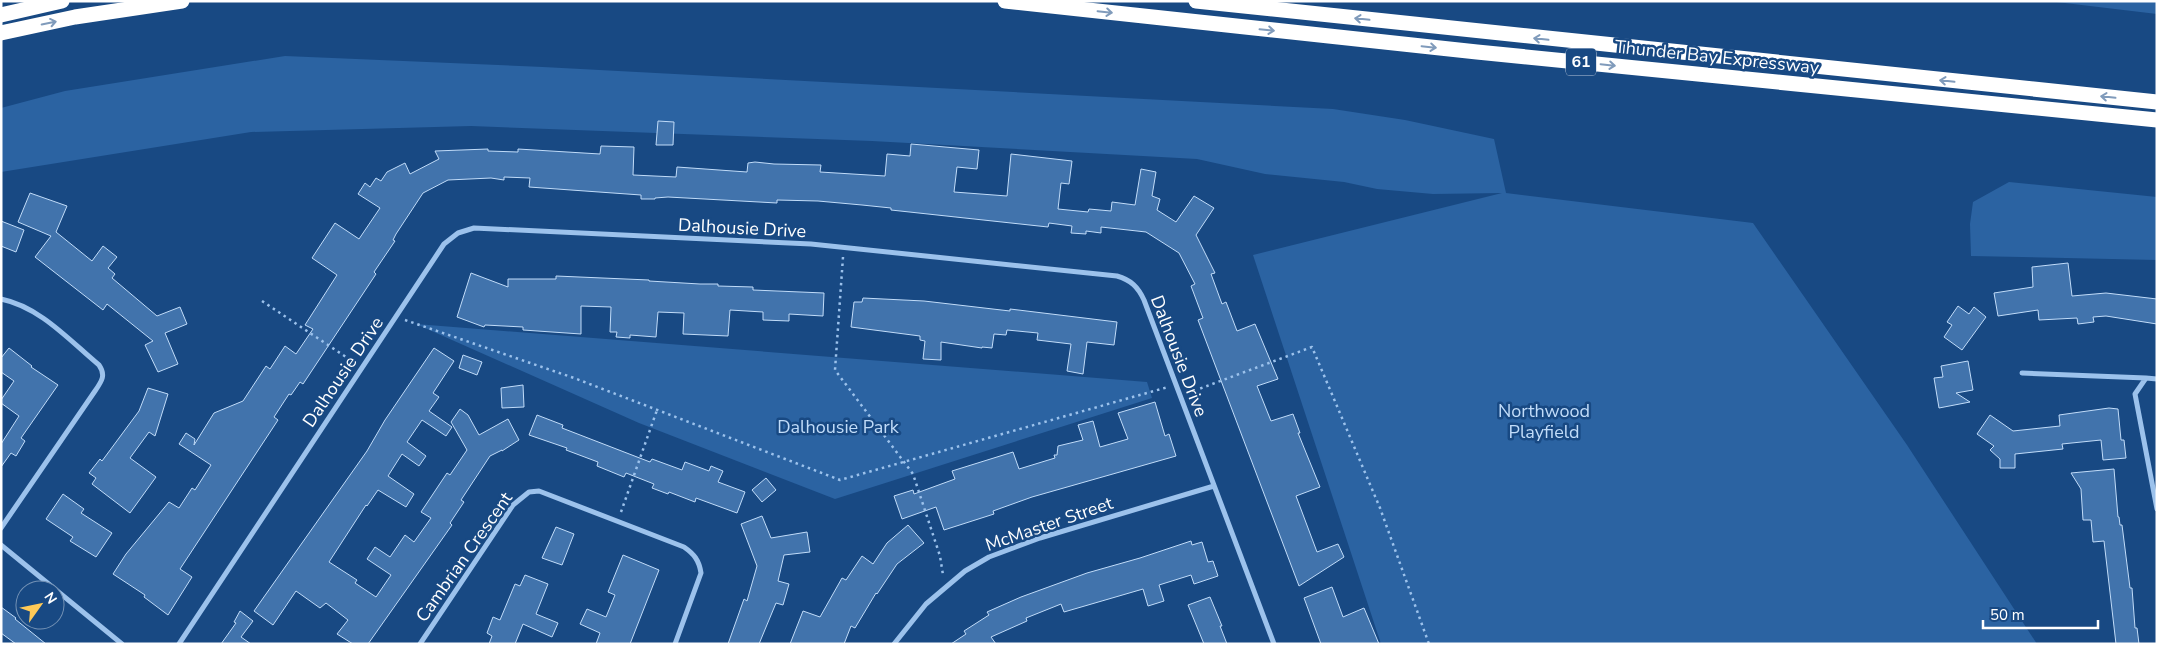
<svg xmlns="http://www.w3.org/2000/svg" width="2158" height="645" font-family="'Nunito Sans',sans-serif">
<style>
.green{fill:#2b63a2}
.building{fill:#4173ac;stroke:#c1dcf9}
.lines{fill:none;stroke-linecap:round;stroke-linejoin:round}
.path{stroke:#9cc2ec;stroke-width:2.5;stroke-dasharray:2.5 4;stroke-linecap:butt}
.street{stroke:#9cc2ec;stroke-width:5}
.highway{stroke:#fff;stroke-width:15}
.oneway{stroke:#809bbb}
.labels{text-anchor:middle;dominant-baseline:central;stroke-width:5;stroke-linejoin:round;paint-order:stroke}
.shield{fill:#184983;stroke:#bac8da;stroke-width:1}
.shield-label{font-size:16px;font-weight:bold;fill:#fff}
.street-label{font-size:18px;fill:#fff;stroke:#184983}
.park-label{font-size:18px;fill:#c1dcf9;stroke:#184983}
</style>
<rect width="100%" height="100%" fill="#184983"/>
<!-- green -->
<path class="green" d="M2048 1H2157V14Z
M285 56 543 67 1333 109 1405 120 1494 139 1506 193 1753 223 1907 445 2037 644H1381L1253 255 1502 193 1433 194 1377 189 1344 182 1265 174 1197 159 872 141 471 126 251 132 1 172V108L65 91Z
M2009 182 2157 197V260L1971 256 1970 224 1973 202Z
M416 324 1147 382 1152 398 835 499 639 423Z"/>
<!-- building -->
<path class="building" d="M658 121 674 122 673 145H656Z
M911 144 979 150 977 169 957 167 954 192 1007 196 1011 154 1072 161 1069 184 1061 183 1058 209 1088 212 1089 209 1111 211 1112 202 1135 205 1141 169 1156 172 1152 196 1160 199 1157 210 1176 222 1194 196 1214 208 1196 235 1215 273 1211 274 1222 304 1226 302 1237 331 1255 324 1278 379 1257 386 1271 421 1293 414 1300 433H1298L1320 487 1296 496 1317 552 1338 544 1344 557 1299 586 1198 320 1203 318 1191 286 1195 284 1179 253 1146 232 1101 227V233L1086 231V234L1071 233 1072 226 1049 223 1048 227 891 210V208L862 205 818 201 777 200V203L668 197 655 198V199H641V195L529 187 530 178 504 177V180L491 178 448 180 423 193 396 234 393 240 395 241 374 272 376 274 303 384 300 382 291 395 289 394 274 417 278 420 180 569 192 577 168 615 144 597 145 595 113 574 126 554 169 502 179 508 192 488 195 490 211 465 179 444 186 433 195 439 194 445 214 413 243 401 266 366 270 369 285 346 296 354 313 329 305 325 337 275 312 258 335 223 359 239 380 208 358 194 365 183 370 187 376 178 381 181 387 172 405 163 410 174 439 159 435 151 488 149V151L518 152V149L600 154 601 146 634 147 633 175 676 177 677 167 747 172 748 163 755 162 774 164 821 165 820 172 885 176 887 154 910 156Z
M30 193 67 206 56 232 92 261 103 246 117 257 108 268 115 274 112 278 157 316 180 307 187 324 165 333 178 364 158 372 145 345 153 341 107 304 103 310 35 257 51 236 18 222Z
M1 221 24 230 16 252 1 246Z
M2068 263 2072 296 2106 293 2157 299V324L2106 316 2093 317 2094 322 2078 324 2077 318 2039 320 2038 310 1998 316 1994 293 2033 287 2032 267Z
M471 273 508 287V279H556V276L649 280V281L700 284H718V286L753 287V290L824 293 823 316 789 314V321L763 320V312L730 310 728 336 683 334 684 313 658 312 656 337 630 335V338L616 337 617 332H610L611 307 581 306V334L523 330V327L485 325 484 327 457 317Z
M863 298 924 301 1010 311V309L1117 322 1114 345 1087 342 1083 374 1067 371 1071 344 1037 340 1038 333 1007 330 1006 335 994 334 992 348 982 347V348L941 342V360L923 359 925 341 920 340V336L851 327 854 302H862Z
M1958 306 1969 314 1974 307 1986 317 1962 350 1944 337 1952 325 1947 322Z
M9 348 32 366 31 367 58 385 21 438 25 441 16 456 11 453 1 467V444L19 416 1 403V400L14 381 1 372V358Z
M434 348 454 361 433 393 439 397 429 411 452 427 446 436 422 420 407 442 426 456 419 466 402 454 388 476 414 494 406 507 378 490 367 506 366 505 329 562 357 580 355 583 376 597 391 575 367 559 375 547 390 557 405 535 414 542 431 518 421 512 447 473 450 475 467 450 451 422 460 409 468 415 479 435 508 419 519 440 502 451V450L490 456 461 500 464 502 450 523 452 525 368 644H353L337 634 348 620 326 603 320 608 296 591 273 625 254 611 367 451 385 420Z
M463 355 482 362 477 375 459 368Z
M1968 361 1973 390 1956 393 1970 402 1939 408 1934 378 1943 377 1941 366Z
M523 385 524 407 502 408 501 388Z
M148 388 168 394 155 436 149 432 130 458 156 477 130 513 92 484 96 478 89 473 100 459 102 461 139 411Z
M1155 402 1165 436 1169 434 1176 456 1032 497 993 511 994 514 944 530 936 507 902 519 894 496 913 490 914 494 955 479 952 471 1013 452 1019 469 1055 458 1054 455H1057L1058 446 1083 440 1078 425 1093 421 1100 447 1128 439 1118 413Z
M2109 408 2118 409 2121 440H2124L2126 458 2103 460 2101 440 2062 444 2063 449 2015 454V468H2000V459L1990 450 1994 446 1977 434 1990 415 2013 431 2060 426 2059 415Z
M537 415 563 425 562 428 650 462 652 459 682 470 685 462 709 471 711 466 723 471 718 482 745 492 737 513 696 498 695 502 669 492 668 494 652 488 654 484 626 473 624 477 597 466 598 462 566 450 567 448 529 435Z
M2114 469 2118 517H2119L2120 525H2122L2130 588H2132L2135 628H2137L2139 644H2116L2104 541 2093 542 2091 520H2083L2081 489 2071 473Z
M766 478 776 490 762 502 752 490Z
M63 494 84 509 81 513 112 533 96 557 70 541 73 537 46 519Z
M762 516 771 538 807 532 810 552 784 555 778 581 789 584 783 605 776 603 759 644H728L744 599 747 601 757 566 741 524Z
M908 525 924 543 897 564 877 594 876 593 855 628 851 626 844 644H790L803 611 820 617 842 578 846 580 862 556 873 564 887 543Z
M556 527 574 534 562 565 542 558Z
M1191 541 1192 545 1202 542 1208 562 1213 561 1218 576 1194 584 1191 575 1159 585 1164 601 1148 606 1143 589 1064 612 1061 604 1026 618 1027 621 991 637 996 644H951L966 634 964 631 989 615 987 612 1021 597 1087 573 1140 558Z
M623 555 659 570 630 644H596L600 633 580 624 587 609 606 617 615 595 608 592Z
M525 575 548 584 536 614 558 623 552 637 523 624 515 644H489L492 636 487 633 493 617 500 620 515 584 520 586Z
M1332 587 1343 617 1364 608 1379 644H1321L1304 598Z
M1210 597 1222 626H1220L1227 644H1204L1188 605Z
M1 607 16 618 15 619 46 644H16L1 633Z
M240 611 253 621 241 637 251 644H221L236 623 234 622Z"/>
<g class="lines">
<!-- path -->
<path class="path" d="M843 257 835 370 913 474 940 556 943 575
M262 301 355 363
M405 320 574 378 840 480 1168 387
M1188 393 1312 347 1380 508 1429 644
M621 512 657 410"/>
<!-- street -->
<path class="street" d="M1 299C40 307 69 340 99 365 106 375 102 381 95 391L1 528
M2022 373 2146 378
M2157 379 2146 378 2135 394 2157 509
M1 545 122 644
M179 644 444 244 458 233 474 228 811 244 1117 276C1131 280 1138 287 1144 300L1274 644
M420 644 513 505 529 492 539 491 684 547C694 554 699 560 701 573L675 644
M894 644 926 604 965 571 989 557 1040 538 1214 486"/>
<!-- highway -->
<path class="highway" d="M1005 1 1477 52 2157 120
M1196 1 2157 102
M1 15 62 1
M1 33 75 17 182 1"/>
</g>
<!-- one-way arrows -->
<defs><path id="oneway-shaft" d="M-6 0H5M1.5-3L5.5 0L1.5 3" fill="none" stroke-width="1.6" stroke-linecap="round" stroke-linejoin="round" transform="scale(1.25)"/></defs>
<g class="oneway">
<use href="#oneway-shaft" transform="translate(1105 12) rotate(6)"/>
<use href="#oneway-shaft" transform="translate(1362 19) rotate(-174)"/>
<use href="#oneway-shaft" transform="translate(49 23) rotate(-12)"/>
<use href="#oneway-shaft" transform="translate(1267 30) rotate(6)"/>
<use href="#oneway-shaft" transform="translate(1541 39) rotate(-174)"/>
<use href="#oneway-shaft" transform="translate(1429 47) rotate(6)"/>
<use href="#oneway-shaft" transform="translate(1608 65) rotate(6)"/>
<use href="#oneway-shaft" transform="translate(1947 81) rotate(-174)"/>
<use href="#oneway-shaft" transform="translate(2108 97) rotate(-174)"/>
</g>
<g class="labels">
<!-- shield labels -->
<rect class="shield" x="1566" y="48.5" width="30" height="27" rx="4"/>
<g class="shield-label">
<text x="1581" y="62">61</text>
</g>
<!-- street labels -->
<g class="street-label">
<text transform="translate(1717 57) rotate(6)">Thunder Bay Expressway</text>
<text transform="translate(742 228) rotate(3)">Dalhousie Drive</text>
<text transform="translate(1179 356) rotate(69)">Dalhousie Drive</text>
<text transform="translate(343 372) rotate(-56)">Dalhousie Drive</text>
<text transform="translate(1049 524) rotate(-19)">McMaster Street</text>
<text transform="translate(464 557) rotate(-55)">Cambrian Crescent</text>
</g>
<!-- park labels -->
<g class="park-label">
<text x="1544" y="411">Northwood<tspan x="1544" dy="21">Playfield</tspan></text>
<text x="838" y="427">Dalhousie Park</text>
</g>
</g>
<!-- border -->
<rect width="2158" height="645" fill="none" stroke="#ffffff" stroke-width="5"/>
<!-- north arrow -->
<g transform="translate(40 605) rotate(57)"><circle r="24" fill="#184983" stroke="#7492b5"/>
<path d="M0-4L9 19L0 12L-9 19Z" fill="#ffca57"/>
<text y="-8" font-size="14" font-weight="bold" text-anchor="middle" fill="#ffffff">N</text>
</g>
<!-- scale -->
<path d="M1983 620v8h115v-8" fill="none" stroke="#ffffff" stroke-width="2.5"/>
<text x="1990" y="620" font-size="15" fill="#ffffff" stroke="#184983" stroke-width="4" paint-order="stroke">50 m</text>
</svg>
